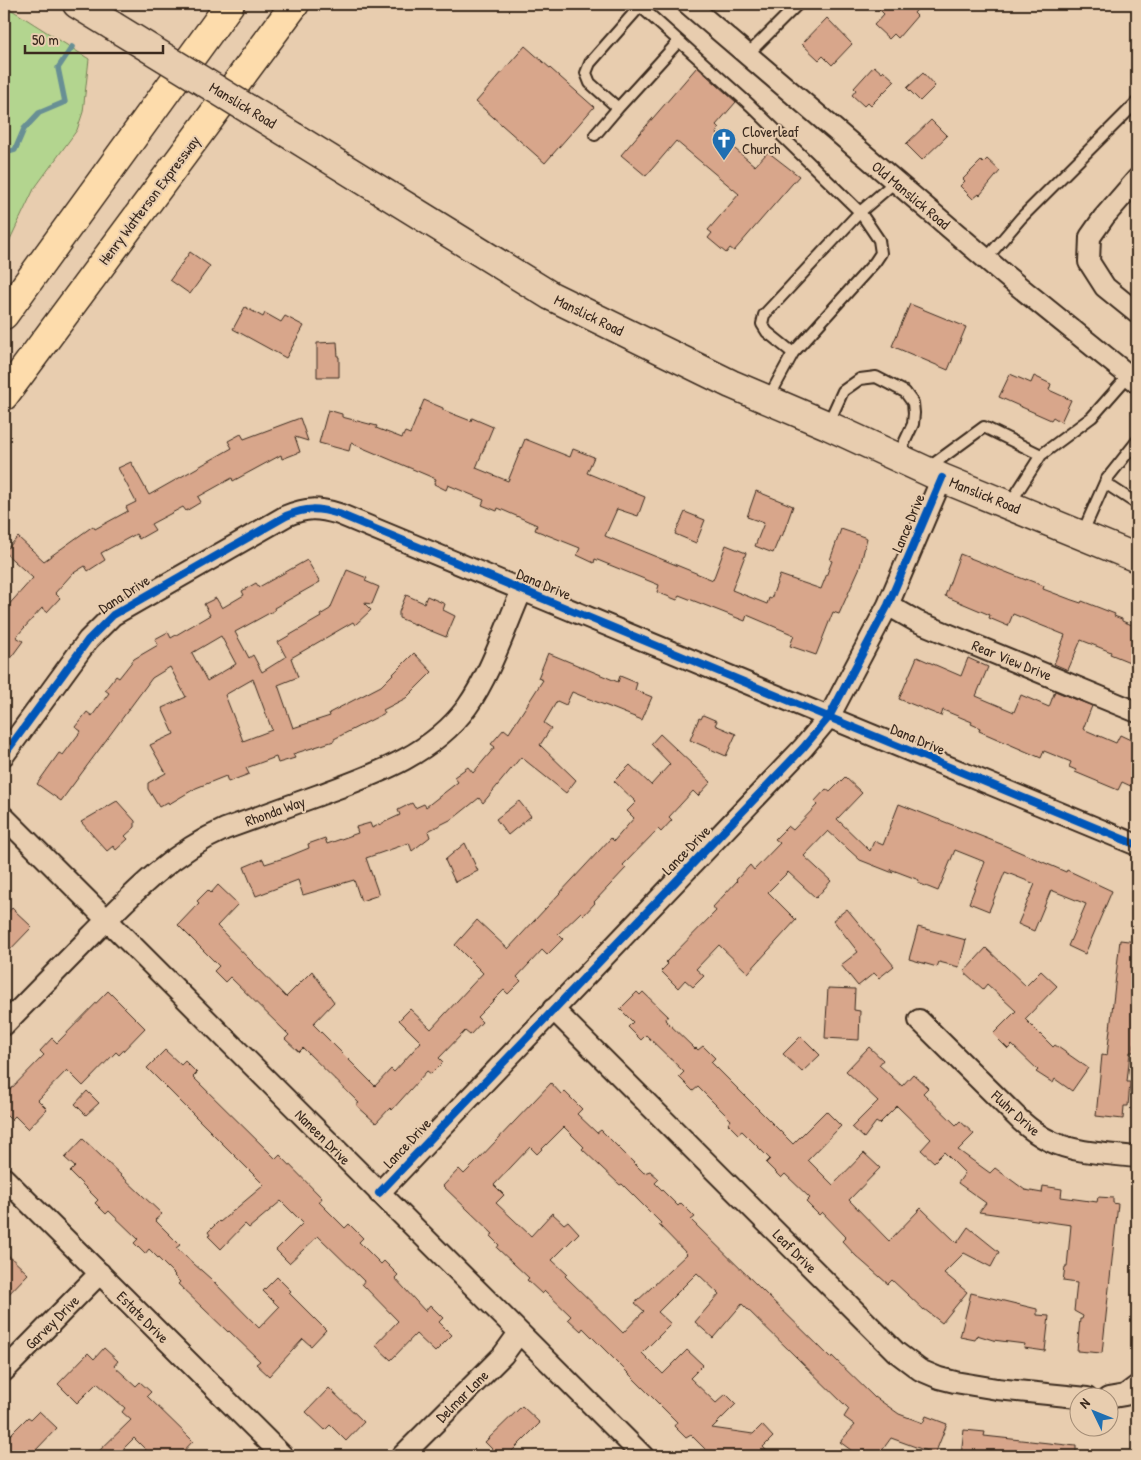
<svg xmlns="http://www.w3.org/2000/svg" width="1141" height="1460" font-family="'Patrick Hand',sans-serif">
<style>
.green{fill:#b3d58f;stroke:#778056}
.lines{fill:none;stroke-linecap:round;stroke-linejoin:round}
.stream{stroke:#678f94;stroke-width:5.5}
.building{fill:#d8a68b;stroke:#3b2a1e;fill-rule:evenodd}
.service-casing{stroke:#3b2a1e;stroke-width:14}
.minor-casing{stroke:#3b2a1e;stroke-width:24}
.secondary-casing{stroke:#3b2a1e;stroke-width:31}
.motorway-casing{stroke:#3b2a1e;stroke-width:31}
.service{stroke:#e8cdaf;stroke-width:10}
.minor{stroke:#e8cdaf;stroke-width:20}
.secondary{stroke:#e8cdaf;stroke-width:28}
.motorway{stroke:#fddcac;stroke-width:28}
.secondary-bridge-casing{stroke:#3b2a1e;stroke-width:31;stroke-linecap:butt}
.secondary-bridge{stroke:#e8cdaf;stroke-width:28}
.cycleway-casing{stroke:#e8cdaf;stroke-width:11}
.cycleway{stroke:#0057b8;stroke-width:8}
.labels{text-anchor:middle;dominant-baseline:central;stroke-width:4;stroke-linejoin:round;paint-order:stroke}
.street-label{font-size:15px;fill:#3b2a1e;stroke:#e8cdaf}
.poi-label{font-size:15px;fill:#3b2a1e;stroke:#e8cdaf;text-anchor:start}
</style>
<rect width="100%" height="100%" fill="#e8cdaf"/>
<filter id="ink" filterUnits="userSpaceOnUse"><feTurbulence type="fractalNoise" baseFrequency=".02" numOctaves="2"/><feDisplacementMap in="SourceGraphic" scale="10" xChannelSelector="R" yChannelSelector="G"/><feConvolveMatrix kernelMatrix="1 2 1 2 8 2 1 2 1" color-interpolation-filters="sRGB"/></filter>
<g filter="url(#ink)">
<!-- green -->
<path class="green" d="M4 5 89 59 83 112 77 130 34 189 4 252Z"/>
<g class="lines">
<!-- stream -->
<path class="stream" d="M4 153 15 150 24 129 39 113 65 102 58 68 72 47"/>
</g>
<!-- building -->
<path class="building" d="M874 4H922L914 13 917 16 898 38 894 34 889 39 874 25 884 14Z
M827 18 852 44 832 65 823 56 819 60 802 44Z
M525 46 594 107 545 163 476 102Z
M874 66 882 73 884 71 895 81 871 105 868 102 864 106 852 95 856 90 854 88Z
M697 67 736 102 716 125 719 128 716 133 755 166 768 152 799 176 734 251 730 248 726 253 708 238 712 233 708 230 739 194 676 141 646 176 621 155Z
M923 73 935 86 920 101 907 88Z
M931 120 947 136 922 160 906 144Z
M987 159 1000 171 980 195 979 194 973 199 960 186 965 181 963 179 981 161 983 163Z
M190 252 210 266 190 294 170 280Z
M910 304 966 327 948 370 892 346Z
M245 307 263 317 265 313 281 322 285 316 304 326 286 358 233 329Z
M337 342 338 357H339V377H317V343Z
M1010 374 1031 383 1034 376 1051 384 1049 390 1071 400 1061 422 1053 417 1051 420 999 397Z
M424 400 443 408V410L471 421 472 418 493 427 476 468 508 481 525 439 570 457 573 449 594 457 587 473 645 497 638 516 617 509 605 536 713 580 726 545 746 553 732 590 767 604 769 598 771 599 780 575 821 589 832 561 830 560 841 529 867 538 860 567 839 614 833 612 816 655 790 646 794 635 747 615 745 621 679 595 677 600 657 592 659 585 595 559 594 563 577 555 580 548 535 530 537 525 498 508 497 511 482 505 484 500 448 485 446 490 434 484 436 479 396 462 351 443 349 451 319 443 328 410 342 414V417L377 426 376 428 402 438 405 432 410 434Z
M300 418 308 441 295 437 300 452 282 459 281 455 233 481 232 478 198 497 201 502 186 511 183 507 151 524 155 530 139 539 136 534 101 553 105 560 88 571 85 566 72 574 55 593 60 598 47 612 42 608 16 637 23 641 4 667V610L33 578 4 552 18 537 44 561 93 526 95 529 128 511 126 507 136 502 118 468 131 462 149 495 232 448 228 441 241 434 244 439Z
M756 491 793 506 782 537 780 536 773 553 755 546 764 523 747 517Z
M685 512 705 520 696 543 675 534Z
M960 554 1026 580V579L1044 586 1043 589 1072 600 1081 603 1082 601 1115 614 1114 616 1122 619V621L1137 627V665L1110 654 1111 652 1081 640 1068 670 1054 664 1065 635 1013 614 1008 626 989 618 990 615 945 596Z
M307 560 320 582 274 608 275 610 235 632 249 658 253 655 262 672 286 657 278 642 321 617 320 615 330 609 347 570 367 578 365 581 379 587 372 604 364 603 371 610 355 625 353 622 291 658 298 677 278 685 293 728 330 716 329 713 381 686 414 653 432 672 406 698 383 710 385 713 334 739V741L293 754 295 758 278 763 276 757 246 768 249 774 228 782 226 776 196 788 169 804 168 802 159 807 148 789V783L166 773 150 745 174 734 162 708 186 697 170 667 152 678 61 801 37 784 59 753 63 755 81 731 75 727 87 712 92 716 109 693 105 690 116 676 119 678 134 659 158 645 155 639 168 632 171 638 210 615 204 604 216 598 222 608 244 595 242 591 256 583 259 587ZM221 636 236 664 207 681 192 653ZM253 679 272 730 243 741 225 695Z
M406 595 424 603 427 596 445 604 443 610 455 616 446 637 399 618V612Z
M548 653 618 682 620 676 637 683 635 690 652 697 642 720 572 692 566 705 557 701 544 723 551 728 540 745 576 780 566 793 521 757 483 803 479 798 454 818 428 831 430 837 412 851 409 843 366 858 379 895 361 901 354 880 303 895 298 880 256 896 244 867 263 859 265 864 287 857 309 848 308 844 325 838 327 844 358 833 356 827 370 823 372 828 400 815 398 810 412 803 415 808 424 804 426 807 458 782 454 777 468 767 473 773 495 747 491 744 504 729 509 733 543 680 538 678Z
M917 657 961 676 968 658 988 667 976 696 1014 712 1021 695 1049 707 1055 691 1092 706 1083 729 1116 743 1120 735 1137 743V789L1122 782 1118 790 1075 772 1076 770 1069 767 1071 762 1044 751 1041 758 979 731 980 728 971 724 972 722 943 710 941 716 899 699Z
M703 715 717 721 715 725 736 734 726 756 690 740 699 718 701 719Z
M660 734 711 782 698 796 693 791 669 817 672 820 661 832 658 829 623 865 626 868 594 902 595 903 584 915 581 912 558 934 563 939 547 955 542 950 517 977 521 981 508 994 504 990 477 1017 482 1022 470 1035 465 1031 439 1058 443 1062 431 1074 427 1071 392 1110 390 1108 376 1123 356 1105 359 1103 303 1048 299 1052 285 1039 289 1035 230 977 225 982 214 971 219 966 178 925 199 903 197 901 208 890 211 893 218 885 238 904 217 926 286 997 312 971 334 1002 313 1024 375 1086 391 1069 394 1072 421 1042 399 1020 410 1009 431 1029 483 973 455 945 477 920 508 949 611 838 614 841 634 818 627 811 636 802 614 781 630 765 651 785 670 764 651 744Z
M845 777 862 793 837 819 870 851 874 841 883 845 899 804 1001 844 1066 872 1067 870 1112 891 1085 954 1068 946 1086 904 1051 890 1034 931 1018 924 1035 884 1005 872 989 911 969 903 985 862 955 850 938 891 918 883 919 880 890 869 893 873 860 860 828 831 804 856 831 881 816 898 788 872 768 892 796 920 748 973 719 945 696 969 704 976 693 987 685 980 678 988 661 971 668 964 666 962 716 911 713 907 737 881 736 880 750 865 754 870 780 843 775 839 788 826 793 830 817 805 814 802 826 789 830 792Z
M117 801 135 821V827L125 836 128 839 116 850 113 846 107 851 81 822Z
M519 801 531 816 508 835 496 819Z
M465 843 478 871 455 882 445 860Z
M12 908 32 927 4 956V917Z
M847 909 894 966 879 978 874 973 858 986 841 965 858 952 833 920Z
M918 927 966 940 959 967 939 962 937 967 909 959Z
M1120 940 1137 942V1034H1136L1134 1052H1130L1127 1082H1130L1128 1106H1124L1123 1119 1096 1116 1102 1055 1107 1056Z
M986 948 1026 986 1041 971 1057 986 1025 1019 1053 1047 1055 1045 1088 1068 1072 1091 1055 1079 1053 1083 1036 1072 1038 1070 1012 1045 1008 1049 993 1034 1016 1011 987 984 983 989 964 972Z
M828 988 855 989 854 1010 860 1011 859 1040 825 1038Z
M108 991 145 1028 119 1055 116 1052 83 1086 67 1070 38 1100 47 1109 28 1129 15 1116 11 1120 4 1113V1096L44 1055 40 1051 52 1038 57 1043Z
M637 992 640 995 643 992 668 1016 665 1020 695 1049 696 1048 698 1050 703 1046 715 1058 711 1062 793 1144 826 1111 841 1126 808 1160 833 1185 864 1153 880 1168 849 1200 889 1241 921 1208 957 1243 968 1227 999 1252 991 1267 964 1253 944 1273 967 1292 942 1323 924 1309V1310L892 1280 888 1284 856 1256 842 1241 846 1237 822 1212 819 1215 806 1202 810 1198 785 1174 781 1178 766 1163 770 1159 742 1131 738 1134 728 1124 731 1120 698 1087 693 1091 679 1077 684 1072 646 1035 641 1040 628 1027 633 1022 620 1009Z
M801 1036 820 1055 802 1072 783 1054Z
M869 1047 883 1060 879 1065 902 1086 913 1074 928 1088 923 1093 956 1125 960 1121 974 1134 958 1150 990 1173 995 1168 1025 1190 1042 1193 1043 1186 1062 1189 1061 1197 1097 1202 1098 1197 1113 1198V1203L1118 1204 1102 1353 1077 1351 1080 1319H1082L1083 1316 1074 1311 1077 1283 1063 1281 1065 1267H1067L1071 1225 979 1212 986 1203 958 1183 965 1173 944 1152 934 1162 921 1150 931 1139 897 1106 879 1124 876 1122 864 1138 852 1127 878 1101 846 1071Z
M165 1050 181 1065 185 1061 197 1073 193 1077 276 1159 280 1155 322 1198 319 1202 345 1228 349 1224 363 1238 359 1242 381 1264 384 1261 398 1275 395 1278 425 1311 430 1305 443 1318 439 1322 452 1335 435 1352 416 1334 391 1360 375 1345 398 1321 362 1284 364 1281 318 1236 289 1263 276 1250 303 1223 281 1201 249 1228 245 1224 221 1249 208 1236 210 1235 208 1232 219 1221 220 1222 264 1185 147 1068Z
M551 1083 561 1094 564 1091 582 1109 577 1114 597 1133 601 1130 644 1173 650 1171 659 1179 655 1183 678 1206 681 1203 695 1217 691 1220 831 1358 832 1356 875 1398V1397L899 1414 923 1423 926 1416 947 1424 935 1454 891 1438 878 1456H859L840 1442 855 1425 844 1417 849 1409 742 1304 713 1338 695 1322 719 1294 697 1273 658 1312 671 1324 642 1353 663 1374 687 1350 703 1365 690 1378 716 1403 726 1394 736 1404 712 1428 753 1434 762 1425 773 1437 763 1447 772 1456H712L691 1435 686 1438 674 1426 677 1422 583 1328 581 1331 568 1319 571 1316 545 1291 542 1294 527 1280 529 1278 497 1248 499 1245 490 1236 493 1234 443 1186 459 1169 464 1174 478 1160ZM564 1127 584 1147 582 1149 620 1185 622 1184 661 1223 659 1225 687 1254 635 1303 644 1311 623 1333 565 1276 567 1274 552 1260 579 1233 568 1221 564 1224 552 1213 531 1236 496 1203 504 1195 494 1185 530 1147 537 1154Z
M87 1091 99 1103 86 1115 75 1104Z
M83 1139 162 1214 155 1220 180 1245 176 1248 211 1279 259 1328 279 1307 263 1291 277 1277 291 1291 289 1293 326 1330 311 1346 303 1339 269 1376 256 1364 260 1361 229 1331 228 1332 178 1284 180 1282 174 1276 175 1275 149 1249 145 1254 134 1243 138 1239 109 1211 106 1214 95 1203 98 1200 70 1172 75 1167 65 1158Z
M4 1251 28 1274 4 1299Z
M971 1293 1037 1309V1315L1049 1316 1045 1351 1024 1348 1025 1344 993 1340 977 1335 975 1340 960 1337Z
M104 1348 118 1361 114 1366 136 1386 140 1382 151 1392 147 1396 193 1441 179 1456H152L134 1438 116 1456H94L131 1420 122 1412 125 1408 97 1383 77 1403 58 1384 88 1353 94 1359Z
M329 1388 364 1422 346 1441 330 1425 325 1430 306 1412Z
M522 1406 540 1423 507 1456H499L485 1442Z
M39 1411 57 1428 35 1451 33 1450 27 1456H4V1441L28 1417 31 1419Z
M964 1430 985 1432 984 1436 1076 1446V1456H961Z"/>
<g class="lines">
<defs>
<path id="service" d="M642 4 590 63 586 73 590 83 618 108 679 41 750 105 860 212 764 315 762 324 767 332 793 353 768 399
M640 6 679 41
M747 55 798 4
M595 135 618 108
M986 259 1021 218 1137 102
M793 353 875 262 881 253 879 240 860 212 895 182
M828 424 843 391 860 379 876 377 905 392 913 403 914 413 913 424 898 456
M928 468 984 427 1041 455 1092 417 1129 375
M1105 483 1137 504
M1009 505 1041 455
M1082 534 1106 480 1137 441"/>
<path id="minor" d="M688 4 1006 276 1137 382
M1137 179 1104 217 1090 237 1089 262 1105 287 1137 313
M888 605 916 621 1137 712
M4 755 88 640 113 615 286 516C307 507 318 508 339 514L1137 845
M4 817 643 1456
M553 1009 896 1352 920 1370 939 1378 955 1382 997 1389 1087 1398
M919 1020 1021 1121C1030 1129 1039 1136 1050 1141 1074 1153 1110 1154 1137 1157
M4 1025C33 995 63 965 92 935 132 894 172 852 225 829 256 818 288 806 319 795 373 775 431 756 467 707 490 675 506 626 522 590
M4 1178 283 1456
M379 1193 803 748 829 717 888 605 942 478
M4 1371 100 1273
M1108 1398 1125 1395 1137 1386
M402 1456 503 1355 519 1333"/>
<path id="secondary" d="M77 4 113 26
M294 137 551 296 731 384 827 425 942 478 1137 558"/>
<path id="motorway" d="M4 315 230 4
M4 396 295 4"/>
</defs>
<!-- service casing -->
<use href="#service" class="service-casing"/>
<!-- minor casing -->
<use href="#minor" class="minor-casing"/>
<!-- secondary casing -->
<use href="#secondary" class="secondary-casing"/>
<!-- motorway casing -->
<use href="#motorway" class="motorway-casing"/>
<!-- service -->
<use href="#service" class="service"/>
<!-- minor -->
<use href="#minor" class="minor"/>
<!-- secondary -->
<use href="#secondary" class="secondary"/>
<!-- motorway -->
<use href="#motorway" class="motorway"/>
<defs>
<path id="secondary-bridge" d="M113 26 294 137"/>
</defs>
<!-- secondary-bridge casing -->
<use href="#secondary-bridge" class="secondary-bridge-casing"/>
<!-- secondary-bridge -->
<use href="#secondary-bridge" class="secondary-bridge"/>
<defs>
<path id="cycleway" d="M4 755 88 640 113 615 286 516C307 507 318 508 339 514L1137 845
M379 1193 803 748 829 717 888 605 942 478"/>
</defs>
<!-- cycleway casing -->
<use href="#cycleway" class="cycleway-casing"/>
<!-- cycleway -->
<use href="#cycleway" class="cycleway"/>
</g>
</g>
<!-- icons -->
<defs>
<symbol id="church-pin" viewBox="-11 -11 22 30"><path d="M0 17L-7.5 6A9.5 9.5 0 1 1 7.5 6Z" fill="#1f6fb2" stroke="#e8cdaf"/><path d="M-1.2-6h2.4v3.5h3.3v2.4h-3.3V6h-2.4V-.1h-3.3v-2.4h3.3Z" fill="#fff"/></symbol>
</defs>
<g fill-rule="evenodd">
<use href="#church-pin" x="710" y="126" width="28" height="38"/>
</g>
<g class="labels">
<!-- street labels -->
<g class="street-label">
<text transform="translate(243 105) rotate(31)">Manslick Road</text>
<text transform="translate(911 195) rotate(40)">Old Manslick Road</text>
<text transform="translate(149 200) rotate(-53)">Henry Watterson Expressway</text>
<text transform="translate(589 315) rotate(26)">Manslick Road</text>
<text transform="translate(985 495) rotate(22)">Manslick Road</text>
<text transform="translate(908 523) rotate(-67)">Lance Drive</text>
<text transform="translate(544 584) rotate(23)">Dana Drive</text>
<text transform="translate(124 594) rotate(-33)">Dana Drive</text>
<text transform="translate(1012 660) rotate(22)">Rear View Drive</text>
<text transform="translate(918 739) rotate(23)">Dana Drive</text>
<text transform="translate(275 811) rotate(-20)">Rhonda Way</text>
<text transform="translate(686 850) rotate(-46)">Lance Drive</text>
<text transform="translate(1016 1113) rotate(42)">Fluhr Drive</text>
<text transform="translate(323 1137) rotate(45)">Naneen Drive</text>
<text transform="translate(407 1143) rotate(-47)">Lance Drive</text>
<text transform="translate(795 1251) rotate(45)">Leaf Drive</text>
<text transform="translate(143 1317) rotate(45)">Estate Drive</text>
<text transform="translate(52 1322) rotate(-45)">Garvey Drive</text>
<text transform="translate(462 1396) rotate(-45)">Delmar Lane</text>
</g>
<!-- poi labels -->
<g class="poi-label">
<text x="742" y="131">Cloverleaf<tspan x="742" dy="17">Church</tspan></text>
</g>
</g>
<!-- margin -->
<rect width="1141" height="1460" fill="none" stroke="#e8cdaf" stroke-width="20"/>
<rect x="10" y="10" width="1121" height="1440" fill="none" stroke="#3b2a1e" stroke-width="2" filter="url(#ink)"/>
<!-- north arrow -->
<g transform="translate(1094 1412) rotate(313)"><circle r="24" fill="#e8cdaf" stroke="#a38c75"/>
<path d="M0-4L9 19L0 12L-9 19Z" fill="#1f6fb2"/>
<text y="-8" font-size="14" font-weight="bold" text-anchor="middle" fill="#3b2a1e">N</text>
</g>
<!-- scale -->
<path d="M25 45v8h138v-8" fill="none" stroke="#3b2a1e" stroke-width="2.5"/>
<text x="32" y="45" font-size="15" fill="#3b2a1e" stroke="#e8cdaf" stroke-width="4" paint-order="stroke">50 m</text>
</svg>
